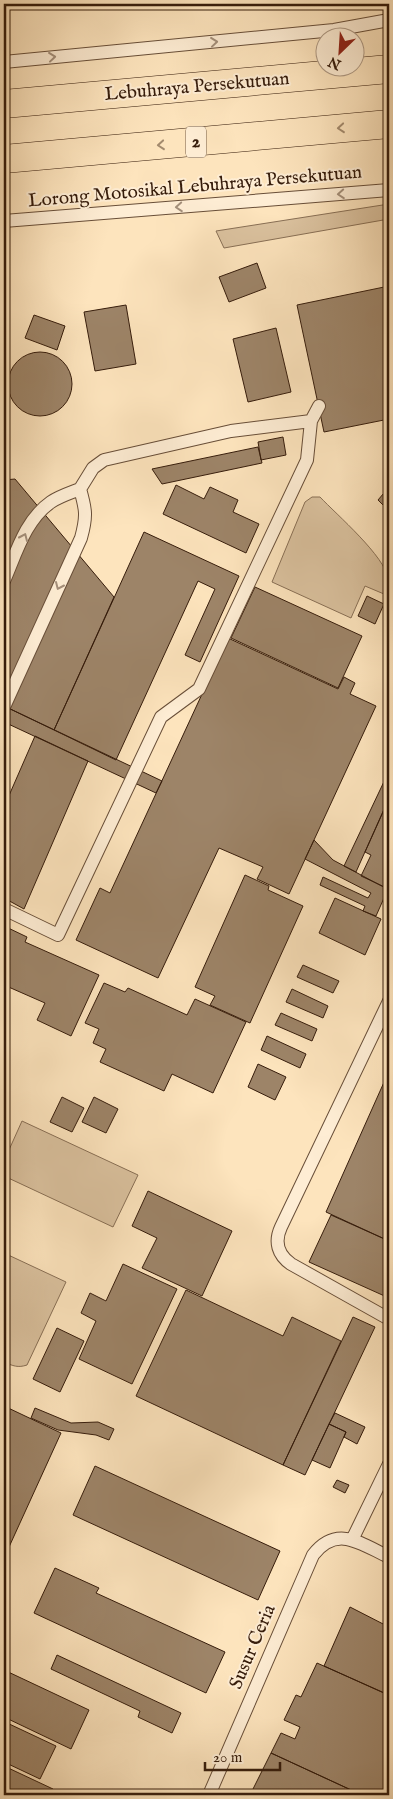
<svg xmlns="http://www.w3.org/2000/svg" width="393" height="1799" font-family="'IM FELL English',serif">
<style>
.green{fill:#dbc29f;stroke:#886f55}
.building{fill:#9d8468;stroke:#361c0b}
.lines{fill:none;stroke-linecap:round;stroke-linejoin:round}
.lane-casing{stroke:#684e38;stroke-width:14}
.highway-casing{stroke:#361c0b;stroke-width:29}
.lane{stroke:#feedd4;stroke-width:12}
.highway{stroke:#fde4bd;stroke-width:28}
.oneway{stroke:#a48f7a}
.oneway2{stroke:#a38a6d}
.labels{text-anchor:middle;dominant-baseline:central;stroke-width:4;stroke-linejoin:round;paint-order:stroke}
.shield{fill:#feedd4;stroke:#725b47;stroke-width:1}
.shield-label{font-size:18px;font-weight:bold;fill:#361c0b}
.street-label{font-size:19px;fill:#361c0b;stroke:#feedd4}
</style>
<rect width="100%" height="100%" fill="#fde4bd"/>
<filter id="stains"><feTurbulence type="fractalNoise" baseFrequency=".004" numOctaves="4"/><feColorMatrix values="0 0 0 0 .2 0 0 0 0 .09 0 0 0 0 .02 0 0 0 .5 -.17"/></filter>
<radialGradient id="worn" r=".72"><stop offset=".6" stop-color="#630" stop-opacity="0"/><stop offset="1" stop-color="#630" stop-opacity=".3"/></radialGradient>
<!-- green -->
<path class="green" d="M389 204V219L224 248 216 231Z
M312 497H320C336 514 386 557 388 579 389 583 386 590 384 594L365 586 351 618 272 582 305 502Z
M22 1121 138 1175 113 1227 4 1176V1161Z
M4 1253 66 1282 27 1365C18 1368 13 1366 4 1362Z"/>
<!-- building -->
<path class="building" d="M257 263 266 288 229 302 219 277Z
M389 286V419L324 432 297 305Z
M126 305 136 364 95 371 84 312Z
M34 315 65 326 57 350 25 338Z
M276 328 291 392 248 402 233 339Z
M4 339 6 346 7 363 4 372Z
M8 384a32 32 0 1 1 64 0a32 32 0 1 1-64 0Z
M283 437 286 455 261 460 258 442Z
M258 447 262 463 162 484 152 469Z
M15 479 114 597 54 730 4 706V480Z
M176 485 204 499 210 487 238 500 233 512 259 524 246 553 163 514Z
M389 487V511L378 500Z
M144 532 239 576 200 662 185 655 215 589 198 581 116 760 54 730Z
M255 587 362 636 338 688 231 638Z
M367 596 384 604 375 624 358 616Z
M228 638 338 689 344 677 355 683 350 694 376 706 289 894 257 879 263 867 219 848 158 978 76 940 100 888 110 893Z
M4 706 162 781 156 793 4 722Z
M35 736 88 761 24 909 4 898V807Z
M389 771V798L356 872 344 866Z
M388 801H389V889L361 876 371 855 365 852Z
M314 840 333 860 389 890V900L384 898 376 916 363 911 365 906 320 885 323 877 368 898 371 893 305 859Z
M245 875 269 886 268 890 303 906 250 1023 210 1005 215 996 195 987Z
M335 898 381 919 365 955 319 933Z
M4 926 27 937 25 942 99 975 71 1036 37 1020 45 1003 4 985Z
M303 965 339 981 333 993 297 977Z
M104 983 125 992 128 988 187 1015 195 999 246 1022 213 1093 172 1074 164 1091 100 1062 106 1049 93 1043 99 1029 85 1023Z
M292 989 328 1006 323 1018 286 1002Z
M281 1013 317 1029 312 1041 275 1025Z
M267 1036 306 1054 300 1068 261 1050Z
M258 1064 286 1077 275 1100 248 1087Z
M389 1071V1241L326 1212Z
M62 1097 84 1108 72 1132 50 1122Z
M94 1097 118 1109 106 1133 82 1122Z
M148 1191 232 1231 202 1296 142 1268 157 1238 132 1226Z
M331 1215 389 1241V1298L309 1262Z
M123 1264 177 1289 132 1384 79 1359 96 1321 81 1313 90 1293 106 1301Z
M186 1290 283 1336 292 1317 341 1341 283 1465 136 1396Z
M353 1317 375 1327 305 1475 283 1465Z
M57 1328 84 1341 60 1392 33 1379Z
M4 1406 61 1433 4 1558V1457L6 1452 4 1451Z
M35 1408 71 1423 98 1422 114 1429 109 1440 96 1435 58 1430 31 1418Z
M335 1413 365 1427 357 1444 344 1437 346 1432 329 1424Z
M329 1424 346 1432 330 1468 312 1460Z
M95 1466 280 1551 258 1600 73 1515Z
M337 1480 349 1485 345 1493 333 1487Z
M55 1568 99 1588 96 1593 225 1652 206 1693 34 1613Z
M350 1607 389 1627V1686L386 1694 324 1666Z
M57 1655 181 1713 172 1733 138 1717 140 1711 51 1669Z
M317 1663 389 1695V1795H362L271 1753 281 1733 295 1739 300 1727 284 1720 296 1695 301 1697Z
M4 1670 89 1710 71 1749 4 1717Z
M5 1722 56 1746 40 1779 4 1762Z
M271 1753 351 1790 348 1795H250Z
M4 1766 53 1789 51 1795H4Z"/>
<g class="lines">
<defs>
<path id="lane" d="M4 62 334 30 389 20
M4 221 389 190
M80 489 93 468 104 460 231 431 311 421 319 406
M4 581C16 554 25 520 51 502 60 496 70 493 80 489 86 510 87 516 81 538L4 707
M4 909 58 935 161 717 199 689 307 460 311 421
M389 1001 281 1227C274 1242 278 1255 291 1264L389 1319
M352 1540 389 1464
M209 1795 313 1555C337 1524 361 1544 389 1557"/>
<path id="highway" d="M4 104 389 69
M4 159 389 124"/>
</defs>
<!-- lane casing -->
<use href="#lane" class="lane-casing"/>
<!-- highway casing -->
<use href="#highway" class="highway-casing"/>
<!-- lane -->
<use href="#lane" class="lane"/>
<!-- highway -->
<use href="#highway" class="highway"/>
</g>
<!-- one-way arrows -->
<defs><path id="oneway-chevron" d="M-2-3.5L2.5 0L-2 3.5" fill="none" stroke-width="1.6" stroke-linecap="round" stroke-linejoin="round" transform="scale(1.25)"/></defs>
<g class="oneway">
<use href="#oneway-chevron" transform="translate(214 42) rotate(-6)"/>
<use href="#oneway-chevron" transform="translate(52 57) rotate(-6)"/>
<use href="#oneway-chevron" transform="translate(341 194) rotate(176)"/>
<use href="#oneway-chevron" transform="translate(179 207) rotate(176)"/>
<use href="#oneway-chevron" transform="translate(24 537) rotate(-66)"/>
<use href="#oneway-chevron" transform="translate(59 586) rotate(114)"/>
</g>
<g class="oneway2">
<use href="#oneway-chevron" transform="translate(341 128) rotate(175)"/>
<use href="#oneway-chevron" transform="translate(161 145) rotate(175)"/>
</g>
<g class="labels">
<!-- shield labels -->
<rect class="shield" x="186" y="126.5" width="20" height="31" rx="4"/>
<g class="shield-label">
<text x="196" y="142">2</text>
</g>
<!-- street labels -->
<g class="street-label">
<text transform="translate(197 87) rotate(-5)">Lebuhraya Persekutuan</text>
<text transform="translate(195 187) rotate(-5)">Lorong Motosikal Lebuhraya Persekutuan</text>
<text transform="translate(253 1647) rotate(-67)">Susur Ceria</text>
</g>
</g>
<!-- margin -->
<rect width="393" height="1799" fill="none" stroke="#fde4bd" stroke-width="20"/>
<rect x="5" y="5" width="383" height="1789" fill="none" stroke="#361c0b" stroke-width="2.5"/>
<rect x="10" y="10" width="373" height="1779" fill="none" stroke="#361c0b"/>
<!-- north arrow -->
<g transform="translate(340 52) rotate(205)"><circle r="24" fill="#feedd4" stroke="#ae9984"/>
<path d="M0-4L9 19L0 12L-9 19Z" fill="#8f2418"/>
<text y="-8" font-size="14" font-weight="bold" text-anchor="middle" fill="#361c0b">N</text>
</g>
<!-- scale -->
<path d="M205 1762v8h75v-8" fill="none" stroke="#361c0b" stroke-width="2.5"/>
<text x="213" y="1762" font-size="15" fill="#361c0b" stroke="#feedd4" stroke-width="4" paint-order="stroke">20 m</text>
<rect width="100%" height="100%" filter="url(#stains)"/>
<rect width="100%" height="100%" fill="url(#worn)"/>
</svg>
